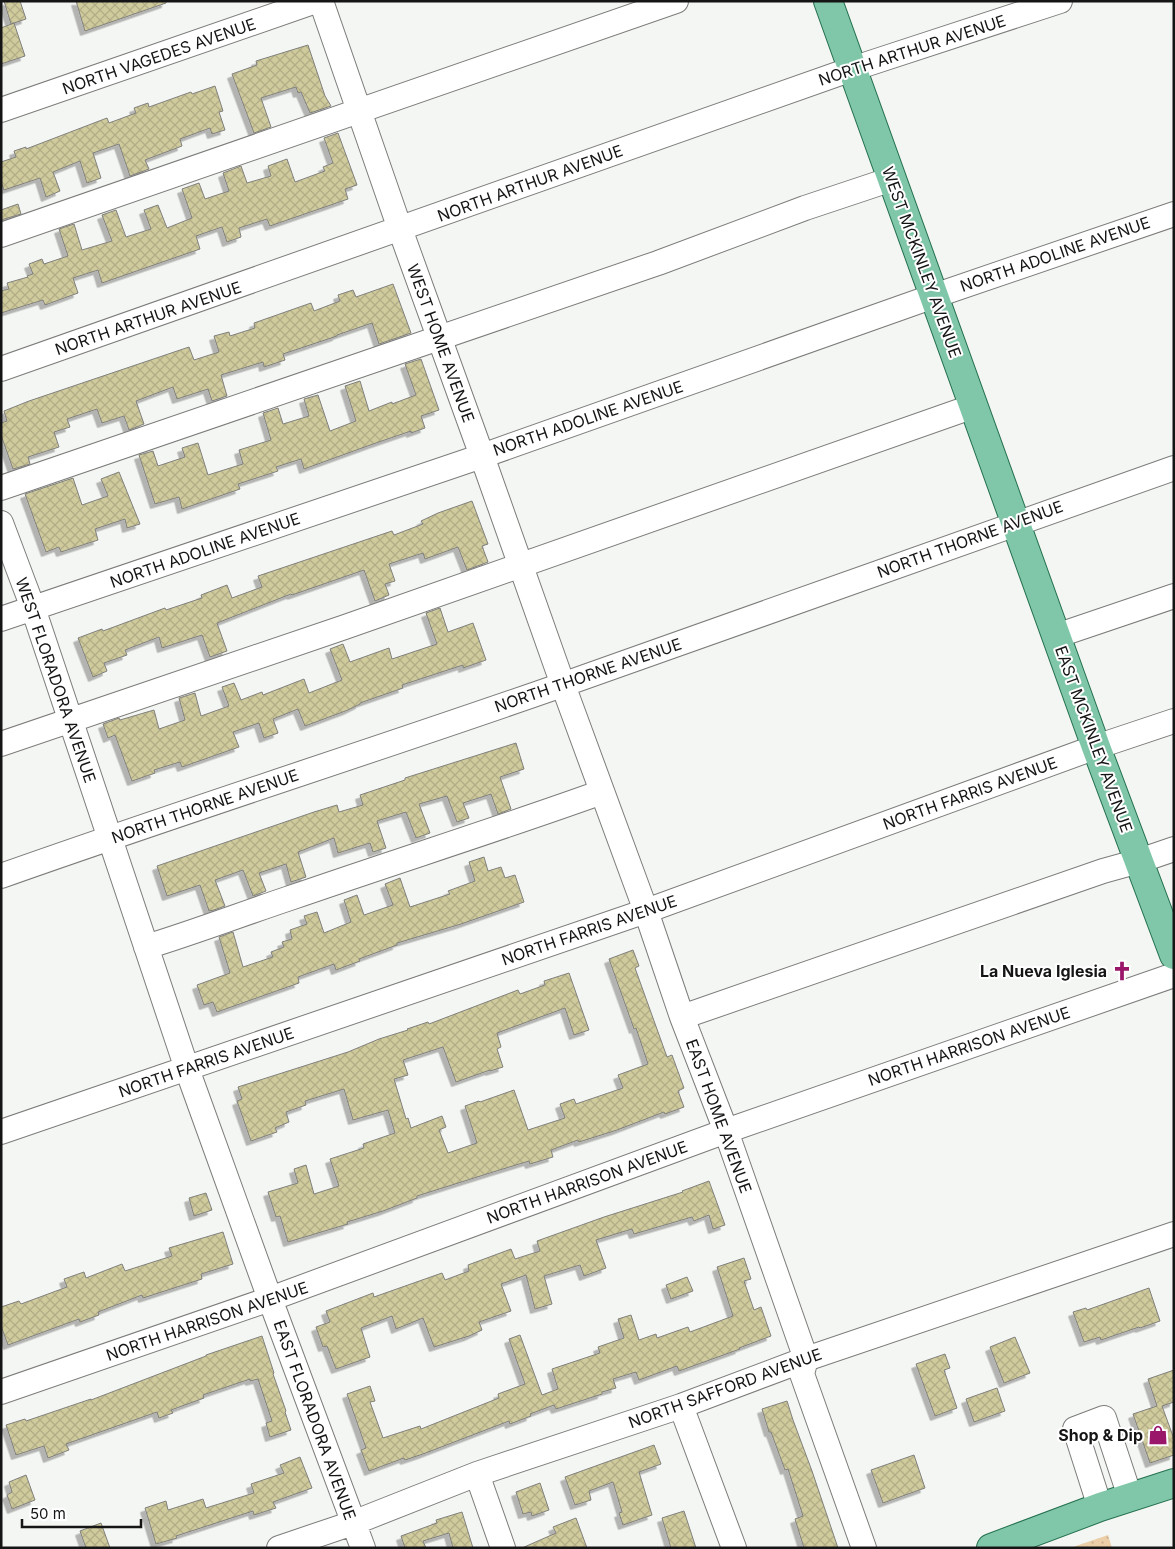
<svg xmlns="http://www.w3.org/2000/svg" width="1175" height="1549" font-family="Inter,sans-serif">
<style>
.grass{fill:url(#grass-dots)}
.building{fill:url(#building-cross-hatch);stroke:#80807d;filter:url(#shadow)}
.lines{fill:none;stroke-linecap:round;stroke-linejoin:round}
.minor-casing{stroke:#7c7d7a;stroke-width:26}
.major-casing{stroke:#24704f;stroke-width:30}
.minor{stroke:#fff;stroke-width:24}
.major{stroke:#80c7a9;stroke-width:28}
.labels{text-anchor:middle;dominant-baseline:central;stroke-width:4;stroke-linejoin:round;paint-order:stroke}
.street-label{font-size:16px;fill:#141514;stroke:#fff}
.poi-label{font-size:16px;font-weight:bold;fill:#141514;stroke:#fff;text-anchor:end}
</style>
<defs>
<pattern id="grass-dots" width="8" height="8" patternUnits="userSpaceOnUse" patternTransform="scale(1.25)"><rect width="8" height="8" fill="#eccea8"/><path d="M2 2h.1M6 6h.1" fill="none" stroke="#cab090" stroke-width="1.8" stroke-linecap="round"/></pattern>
<pattern id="building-cross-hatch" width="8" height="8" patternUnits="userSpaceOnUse" patternTransform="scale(1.25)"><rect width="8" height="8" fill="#d0cb9c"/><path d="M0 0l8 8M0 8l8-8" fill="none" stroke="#b2ad86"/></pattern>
<filter id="shadow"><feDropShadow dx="-4.5" dy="4.5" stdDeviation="0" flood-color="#0004"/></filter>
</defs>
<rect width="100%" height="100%" fill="#f4f6f3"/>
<!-- grass -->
<path class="grass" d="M1108 1535 1112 1548H1074L1073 1547Z"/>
<!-- building -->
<path class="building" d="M4 1H20L26 19 11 24Z
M76 1H166V3L85 31Z
M14 23 25 56 1 64V28Z
M308 45 325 96 331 106 310 113 301 92 298 93 296 87 261 98 271 127 254 133 232 74 257 65 256 61Z
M215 86 223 111 219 112 225 130 212 134 210 128 180 139 182 146 145 160 149 169 130 176 119 144 93 153 101 178 87 183 80 161 53 172 60 191 46 197 40 178 4 190 1 182V162L16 157 14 151 26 147V149L107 118 109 123 136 113 134 108 148 103 149 107 191 92 192 94Z
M338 133 357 185 345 189 348 199 270 226 267 219 239 228 241 237 227 242 222 227 196 236 200 249 102 283 98 270 73 278 78 293 45 305 43 300 1 313V291L9 289 7 283 28 277 27 276 33 274 29 264 42 259 44 264 68 256 59 229 74 224 82 250 112 241 102 215 116 210 126 237 151 229 144 210 158 205 167 228 192 218 182 189 199 183 205 199 229 191 223 173 241 166 247 183 271 176 268 166 287 159 295 182 325 171 323 167 333 163 324 138Z
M18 204 21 214 1 220V210Z
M393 284 411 333 379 344 372 323 337 335V336L283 354 285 360 264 367 263 362 221 375 227 396 212 401 208 389 177 399 173 387 136 401 144 424 129 430 124 416 102 423 97 409 67 419 70 427 54 432 59 447 28 457 30 464 13 469 1 435V423L7 421 4 411 29 401 189 347 194 360 219 352 214 336 229 332 230 336 255 328 254 323 311 303 314 311 340 301 338 295 353 290 356 297Z
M421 359 439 410 421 416 425 428 411 433V431L373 444 304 469 301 459 276 467 278 471 238 484 240 489 182 509 179 497 155 504 139 455 153 451 158 466 185 457 182 448 198 443 208 475 243 464 239 450 271 440 263 413 278 408 283 424 309 416 304 399 318 395 330 431 356 421 345 386 360 381 369 411 392 402V404L416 395 405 364Z
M119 472 140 524 127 528 125 519 95 529 98 540 61 552 59 547 46 552 25 494 73 478 82 505 108 496 101 479Z
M472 501 488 544 482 546 488 562 467 570 458 547 425 559 423 553 389 564 395 581 385 584 389 595 375 601 364 570 292 595 291 594 217 623 227 651 210 657 202 635 162 648 159 637 125 650 127 655 104 663 107 671 93 677 78 638 102 629 103 631 165 608 166 610 202 598 201 595 227 585 232 598 262 587 258 576 392 531 394 535 423 524 421 521 438 513Z
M440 608 448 632 473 623 486 660 463 668V665L402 685 403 688 360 703V704L348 710 305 726 298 709 273 719 278 733 264 738 259 723 233 732 239 747 182 767 180 762 154 770 155 773 132 781 115 735 108 738 103 724 119 718 120 720 154 710 159 729 185 720 179 698 195 693 201 716 229 706 222 687 234 683 241 700 262 692 263 695 304 679 309 693 342 680 330 649 343 644 350 662 389 648 392 659 437 644 426 613Z
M516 743 524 769 500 777 511 809 498 814 491 794 463 803 469 818 457 822 447 796 419 804 430 833 416 838 406 812 377 821 386 848 373 852 370 843 338 853 334 838 298 852 306 877 291 882 286 864 259 873 266 891 253 896 243 870 215 880 225 906 214 910 209 911 200 885 167 896 157 866 314 812 337 805 339 812 363 805 360 795 405 780V778Z
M484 857 488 871 501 867 505 878 515 875 524 902 461 924 397 943V945L359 959 360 961 336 970 334 964 298 977 299 983 217 1012 213 1002 204 1005 197 985 230 973 219 937 233 932 243 967 273 957 271 952 284 947 282 942 292 939 290 930 307 924 304 916 317 912 324 933 351 922 344 900 357 895 364 915 393 905 385 884 400 878 410 907 450 894 448 891 475 881 469 862Z
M633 950 639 966 635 968 667 1057 672 1055 684 1088 678 1091 684 1107 665 1114 664 1112 617 1130 579 1142 578 1140 551 1150 553 1157 530 1164 529 1161 493 1172 417 1196V1198L383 1211 347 1222 348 1224 288 1242 280 1216 276 1217 268 1192 298 1183 294 1169 306 1165 314 1194 339 1186 330 1159 364 1148 363 1144 395 1133 388 1110 353 1120 344 1089 305 1101 306 1105 286 1112 289 1122 275 1128 277 1132 251 1141 237 1101 242 1099 238 1087 348 1052 379 1039 408 1030 407 1029 428 1022 429 1024 518 990 520 994 545 985 544 981 569 973 589 1030 574 1035 565 1008 497 1033 501 1047 497 1049 503 1067 490 1071V1070L456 1082 443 1047 403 1060 408 1075 394 1079 406 1119 408 1118 411 1128 442 1116 446 1127 439 1130 448 1153 477 1143 465 1106 479 1101 480 1102 514 1090 528 1130 565 1118 560 1104 574 1099 576 1104 623 1088 618 1075 648 1064 636 1028 634 1029 609 959Z
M709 1181 725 1225 713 1229 709 1215 694 1221 692 1217 634 1234 632 1229 596 1240 606 1268 584 1276 580 1265 544 1276 552 1304 535 1309 526 1275 501 1284 511 1311 479 1322 482 1330 469 1336 434 1347 423 1318 396 1329 392 1316 361 1328 370 1357 336 1369 327 1346 323 1347 316 1327 330 1322 326 1311 373 1293 374 1297 442 1273 445 1280 469 1271 468 1265 511 1249 515 1259 540 1251 537 1241 604 1217 683 1192 682 1191Z
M206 1193 212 1210 194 1216 189 1198Z
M223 1232 233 1264 201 1274 202 1279 143 1298 142 1295 98 1312 99 1315 80 1322 79 1319 8 1345 1 1326V1307L19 1301 21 1304 67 1287 64 1279 84 1272 86 1278 122 1264 125 1271 172 1256 169 1248Z
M744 1258 751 1279 744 1281 754 1310 761 1307 771 1336 739 1348 740 1349 679 1371 677 1366 639 1380 636 1372 613 1379 616 1388 602 1392V1394L556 1409 554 1405 530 1414 531 1416 510 1424 509 1421 423 1454 405 1460 404 1458 369 1471 361 1450 366 1448 347 1394 370 1386 375 1401 370 1402 383 1438 420 1426 421 1429 499 1398 498 1394 525 1384 509 1339 520 1335 542 1395 558 1389 552 1369 600 1353 598 1347 624 1338 618 1319 631 1315 639 1340 656 1334 657 1338 688 1327 690 1332 733 1316 717 1267Z
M687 1277 693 1291 671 1299 666 1285Z
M1149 1288 1160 1321 1140 1328 1139 1327 1101 1340 1100 1337 1084 1342 1073 1312 1086 1308 1087 1310Z
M262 1336 274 1373 273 1374 286 1411 285 1412 291 1430 270 1437 266 1423 272 1421 258 1379 250 1381V1379L203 1395 204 1398 171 1410 173 1413 159 1418 157 1412 66 1444 69 1450 48 1458 44 1446 16 1455 6 1425 25 1419 26 1421 91 1399V1400L206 1356V1355Z
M1015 1337 1030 1373 1004 1383 990 1347Z
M945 1354 950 1368 944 1370 957 1408 935 1416 916 1364Z
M1174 1370V1402L1162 1406 1174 1439V1455L1150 1463 1133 1414 1157 1406 1148 1379Z
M997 1388 1005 1411 974 1422 966 1399Z
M787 1401 793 1420 812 1471 838 1548H804L795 1519 803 1516 788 1469 785 1470 771 1432H769L762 1409Z
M654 1445 661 1464 639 1472 652 1515 623 1525 619 1513 622 1512 613 1482 589 1491 591 1500 575 1505 565 1477Z
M914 1455 925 1488 883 1503 871 1470Z
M300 1457 312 1488 273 1502 276 1508 254 1515 253 1511 176 1536 177 1538 156 1544 145 1508 166 1501 168 1510 203 1499 206 1508 254 1493 251 1484 284 1473 280 1465Z
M26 1475 35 1500 12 1509 7 1495 12 1492 9 1482Z
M540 1483 549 1510 532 1516 531 1512 523 1514 516 1492Z
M684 1511 696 1548H671L662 1518Z
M462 1512 473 1548H453L449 1533 423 1541 426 1548H405L401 1536 437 1523 436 1520Z
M576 1518 587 1548H522L556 1533 553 1527Z
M101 1523 110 1548H86L80 1531Z"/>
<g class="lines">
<defs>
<path id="minor" d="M321 1 400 229 482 456 563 685 646 911 682 1017 726 1131 806 1359 802 1374 864 1548
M1 110 316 1
M1 235 676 1
M1 369 852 69 1060 1
M1 488 658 263 805 208 892 179
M1 523 33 608 187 1069 270 1299 363 1548
M1 619 482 456 934 296 1174 214
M1056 636 1174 596
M1 744 345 627 974 406
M1 876C187 810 376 750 562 685 767 614 969 539 1174 468
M146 947C195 932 242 914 290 898 394 862 499 829 602 792
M682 1017 1103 871 1139 861 1174 849
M1 1132 646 911 1096 747 1174 721
M1 1392 270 1299 726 1131 1174 975
M681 1406 734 1548
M477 1474 503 1548
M1100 1507 1075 1429 1104 1418 1130 1497
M279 1548 353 1523 477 1474 681 1406 806 1359 1174 1234"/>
<path id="major" d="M828 1 1096 747 1174 955
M991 1548 1100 1507 1174 1483"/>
</defs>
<!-- minor casing -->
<use href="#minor" class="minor-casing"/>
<!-- major casing -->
<use href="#major" class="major-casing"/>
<!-- minor -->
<use href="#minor" class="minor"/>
<!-- major -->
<use href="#major" class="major"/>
</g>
<!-- icons -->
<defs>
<symbol id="church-bare" viewBox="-9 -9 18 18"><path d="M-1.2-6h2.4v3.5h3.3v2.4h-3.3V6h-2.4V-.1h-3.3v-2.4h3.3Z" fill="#99166b" stroke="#fff" stroke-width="2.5" paint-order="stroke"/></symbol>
<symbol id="shop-bare" viewBox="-9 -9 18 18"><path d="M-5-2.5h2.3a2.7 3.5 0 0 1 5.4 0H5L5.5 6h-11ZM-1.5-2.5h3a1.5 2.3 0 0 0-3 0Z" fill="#99166b" stroke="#fff" stroke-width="2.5" paint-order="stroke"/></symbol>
</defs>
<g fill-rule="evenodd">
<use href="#church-bare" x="1108" y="957" width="28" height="28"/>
<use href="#shop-bare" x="1144" y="1421" width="28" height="28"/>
</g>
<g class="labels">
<!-- street labels -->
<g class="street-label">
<text transform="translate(912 50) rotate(-18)">NORTH ARTHUR AVENUE</text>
<text transform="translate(159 56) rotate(-19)">NORTH VAGEDES AVENUE</text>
<text transform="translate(530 183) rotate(-20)">NORTH ARTHUR AVENUE</text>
<text transform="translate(1055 254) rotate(-19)">NORTH ADOLINE AVENUE</text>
<text transform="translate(922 262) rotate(70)">WEST MCKINLEY AVENUE</text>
<text transform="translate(148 318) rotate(-19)">NORTH ARTHUR AVENUE</text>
<text transform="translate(441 343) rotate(70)">WEST HOME AVENUE</text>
<text transform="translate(588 418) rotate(-19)">NORTH ADOLINE AVENUE</text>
<text transform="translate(970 539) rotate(-20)">NORTH THORNE AVENUE</text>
<text transform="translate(205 550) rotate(-19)">NORTH ADOLINE AVENUE</text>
<text transform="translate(588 675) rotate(-19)">NORTH THORNE AVENUE</text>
<text transform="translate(56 680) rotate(71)">WEST FLORADORA AVENUE</text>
<text transform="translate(1094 739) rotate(70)">EAST MCKINLEY AVENUE</text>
<text transform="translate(970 793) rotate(-20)">NORTH FARRIS AVENUE</text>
<text transform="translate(205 806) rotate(-19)">NORTH THORNE AVENUE</text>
<text transform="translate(589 930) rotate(-19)">NORTH FARRIS AVENUE</text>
<text transform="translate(969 1046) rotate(-19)">NORTH HARRISON AVENUE</text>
<text transform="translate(206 1062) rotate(-19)">NORTH FARRIS AVENUE</text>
<text transform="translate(719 1116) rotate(70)">EAST HOME AVENUE</text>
<text transform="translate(587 1182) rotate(-20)">NORTH HARRISON AVENUE</text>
<text transform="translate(207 1321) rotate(-19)">NORTH HARRISON AVENUE</text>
<text transform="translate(725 1388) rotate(-20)">NORTH SAFFORD AVENUE</text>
<text transform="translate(315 1420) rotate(70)">EAST FLORADORA AVENUE</text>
</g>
<!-- poi labels -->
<g class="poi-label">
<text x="1107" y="971">La Nueva Iglesia</text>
<text x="1143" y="1435">Shop &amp; Dip</text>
</g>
</g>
<!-- border -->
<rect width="1175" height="1549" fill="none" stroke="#141514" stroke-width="5"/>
<!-- scale -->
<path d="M22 1519v8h119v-8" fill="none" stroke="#141514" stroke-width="2.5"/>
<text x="30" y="1519" font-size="15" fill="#141514" stroke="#ffffff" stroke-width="4" paint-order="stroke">50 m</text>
</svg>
